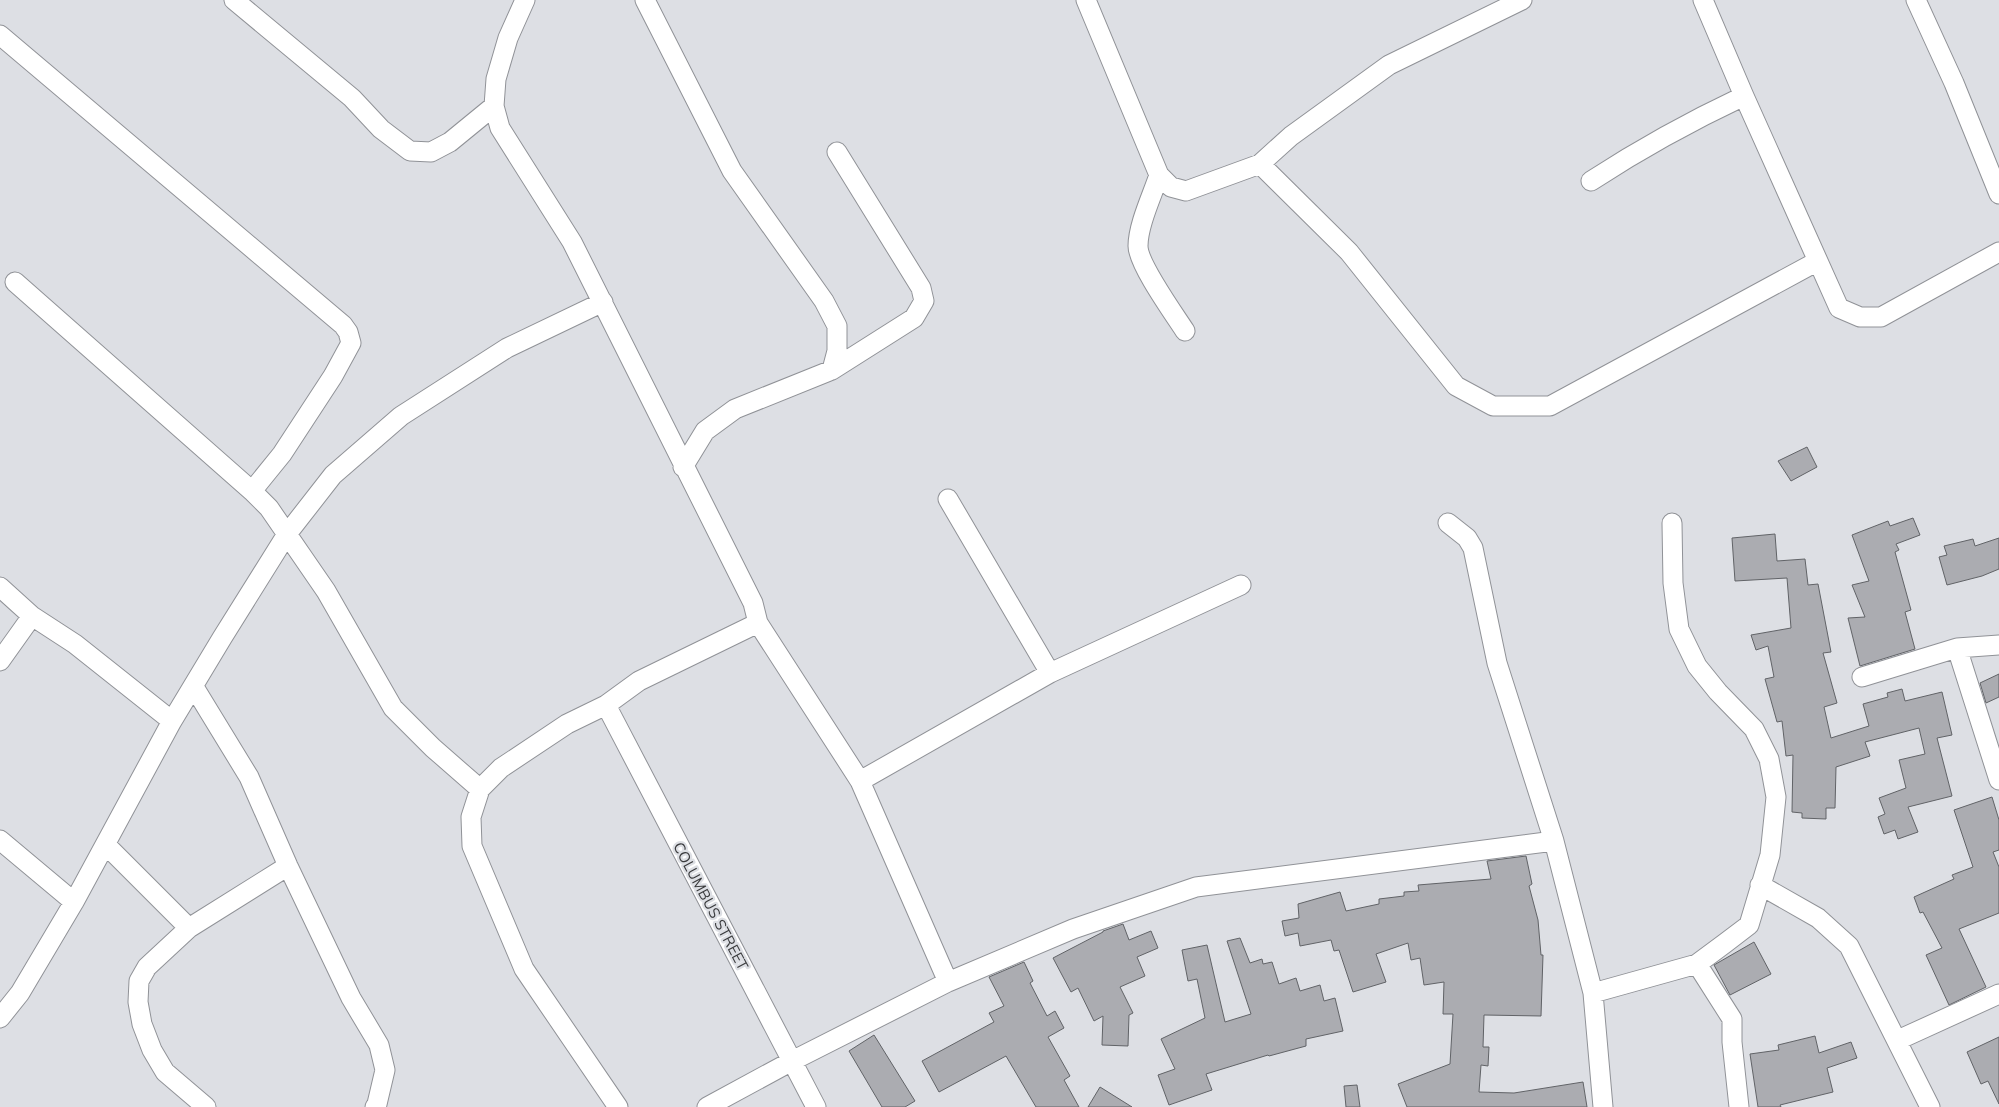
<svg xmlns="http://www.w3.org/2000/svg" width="1999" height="1107" font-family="Mulish,sans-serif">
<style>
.building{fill:#abacb1;stroke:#616367}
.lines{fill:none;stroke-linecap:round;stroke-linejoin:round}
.street-casing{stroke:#909297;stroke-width:21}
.street{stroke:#fff;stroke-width:19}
.labels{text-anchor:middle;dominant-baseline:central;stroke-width:4.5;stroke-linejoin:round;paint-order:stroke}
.street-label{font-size:15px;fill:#3a3b3d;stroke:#dddfe4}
</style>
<rect width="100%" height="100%" fill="#dddfe4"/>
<!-- building -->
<path class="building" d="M1807 447 1817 467 1791 481 1778 461Z
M1913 518 1920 535 1896 544 1899 550 1895 552 1911 610 1905 612 1915 649 1860 666 1848 618 1865 617 1852 585 1869 581 1852 535 1888 521 1890 526Z
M1775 534 1777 561 1805 559 1808 585 1818 584 1831 652 1823 653 1837 703 1824 707 1831 738 1869 726 1863 704 1888 697 1887 693 1902 689 1905 701 1942 692 1952 735 1937 738 1952 796 1908 807 1918 832 1898 839 1895 830 1884 834 1878 817 1885 814 1879 798 1906 788 1899 760 1925 754 1919 728 1865 742 1870 756 1836 767 1835 808H1826V819L1802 818V813L1792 812 1793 755 1786 756 1782 721 1777 722 1765 679 1774 677 1768 646 1756 650 1751 635 1791 628 1787 578 1735 581 1732 538Z
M1999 538V569L1982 576 1947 585 1939 557 1947 555 1944 546 1973 539 1975 546Z
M1999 674V697L1986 703 1980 683Z
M1992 797 1999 820V850L1993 852 1999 867V913L1959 929 1986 987 1949 1005 1926 955 1942 948 1923 912 1920 913 1914 897 1954 879 1952 875 1973 867 1954 810Z
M1526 856 1532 884 1529 886 1538 920 1541 955H1543L1541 1016 1484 1015 1483 1047H1489L1488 1066 1481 1065 1479 1092 1514 1093 1583 1082 1587 1107H1407L1398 1084 1450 1064 1453 1014H1443L1444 982 1424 985 1420 958 1411 960 1408 943 1376 954 1386 982 1353 992 1339 950 1334 951 1331 940 1300 946 1298 933 1285 936 1282 921 1299 918 1298 904 1340 892 1346 911 1379 904V899L1404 896V892L1419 891 1418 885 1491 879 1487 861Z
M1123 924 1129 940 1151 931 1158 948 1137 957 1145 976 1120 987 1133 1013 1129 1015 1128 1046 1102 1045 1103 1016 1094 1021 1078 988 1071 992 1053 958 1103 932V931Z
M1240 938 1250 963 1262 959 1263 964 1272 962 1279 984 1296 978 1300 991 1320 985 1324 1001 1335 998 1343 1031 1306 1039V1046L1269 1056 1268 1055 1206 1074 1212 1090 1169 1105 1158 1075 1175 1069 1161 1039 1205 1018 1197 979 1188 981 1182 950 1207 945 1225 1022 1251 1014 1227 941Z
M1754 942 1771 974 1730 995 1714 965Z
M1024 962 1033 981 1030 983 1047 1016 1055 1011 1064 1028 1048 1037 1070 1076 1064 1080 1079 1107H1036L1006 1056 939 1092 922 1061 994 1022 989 1013 1004 1006 989 977Z
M874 1035 915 1101 905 1107H882L849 1051Z
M1815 1036 1819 1053 1851 1042 1857 1058 1827 1068 1833 1092 1780 1105 1781 1107H1758L1750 1054 1779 1050 1778 1045Z
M1999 1037V1104L1988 1081 1981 1084 1967 1052Z
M1357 1085 1360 1107H1346L1344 1086Z
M1100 1087 1132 1107H1088Z"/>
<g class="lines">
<defs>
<path id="street" d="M234 0 352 98 381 129 410 151 431 152 450 142 494 106
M525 0 508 38 496 79 494 106 500 128 572 242 753 603 758 623 860 781 948 982
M645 0 732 171 824 301 837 326V351L832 370
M1086 0 1159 175 1171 187 1186 191 1260 164 1291 136 1389 65 1522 0
M1703 0 1744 96 1839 308 1860 317H1881L1999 252
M1916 0 1954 83 1999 194
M0 35 343 325 348 332 351 343 333 376 282 454 252 491 269 508 326 591 393 708 433 748 480 789
M1260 164 1349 252 1456 386 1493 406H1550L1818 261
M1159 175C1152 196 1138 225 1138 246 1138 264 1174 314 1185 331
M1591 181C1640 149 1691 121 1744 96
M15 282 252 491
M683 467 705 431 735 409 832 370 914 318 924 301 921 288 837 152
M948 499 1050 673
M1448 523 1467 538 1473 548 1497 663 1554 841 1593 993 1603 1107
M0 587 32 616
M1957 648 1999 780
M0 661 32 616 75 644 172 721
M1862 677 1957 648 1999 645
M194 687 249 777 288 866 351 998 379 1045 385 1070 377 1104 375 1107
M606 705 816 1107
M860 781 1050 673 1241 585
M0 840 74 902
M106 845 189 928
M1760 885 1818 918 1849 946 1930 1107
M1697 964 1732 1019V1042L1739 1107
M1593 993 1697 964 1724 944 1749 925 1770 855 1776 797 1769 759 1754 729 1718 692 1697 666 1679 629 1673 583 1672 523
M0 1018 20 993 74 902 172 721 222 638 287 534 333 475 401 416 507 348 603 302
M1898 1040 1999 994
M206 1107 165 1072 152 1050 142 1024 138 1002 139 981 147 967 189 928 288 866
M618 1107 524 969 472 846 471 817 480 789 501 768 567 724 606 705 639 681 758 623
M707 1107 792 1061 948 982 1073 929 1196 887 1554 841"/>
</defs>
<!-- street casing -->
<use href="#street" class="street-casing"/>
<!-- street -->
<use href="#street" class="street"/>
</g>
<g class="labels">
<!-- street labels -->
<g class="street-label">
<text transform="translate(711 906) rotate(62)">COLUMBUS STREET</text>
</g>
</g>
</svg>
